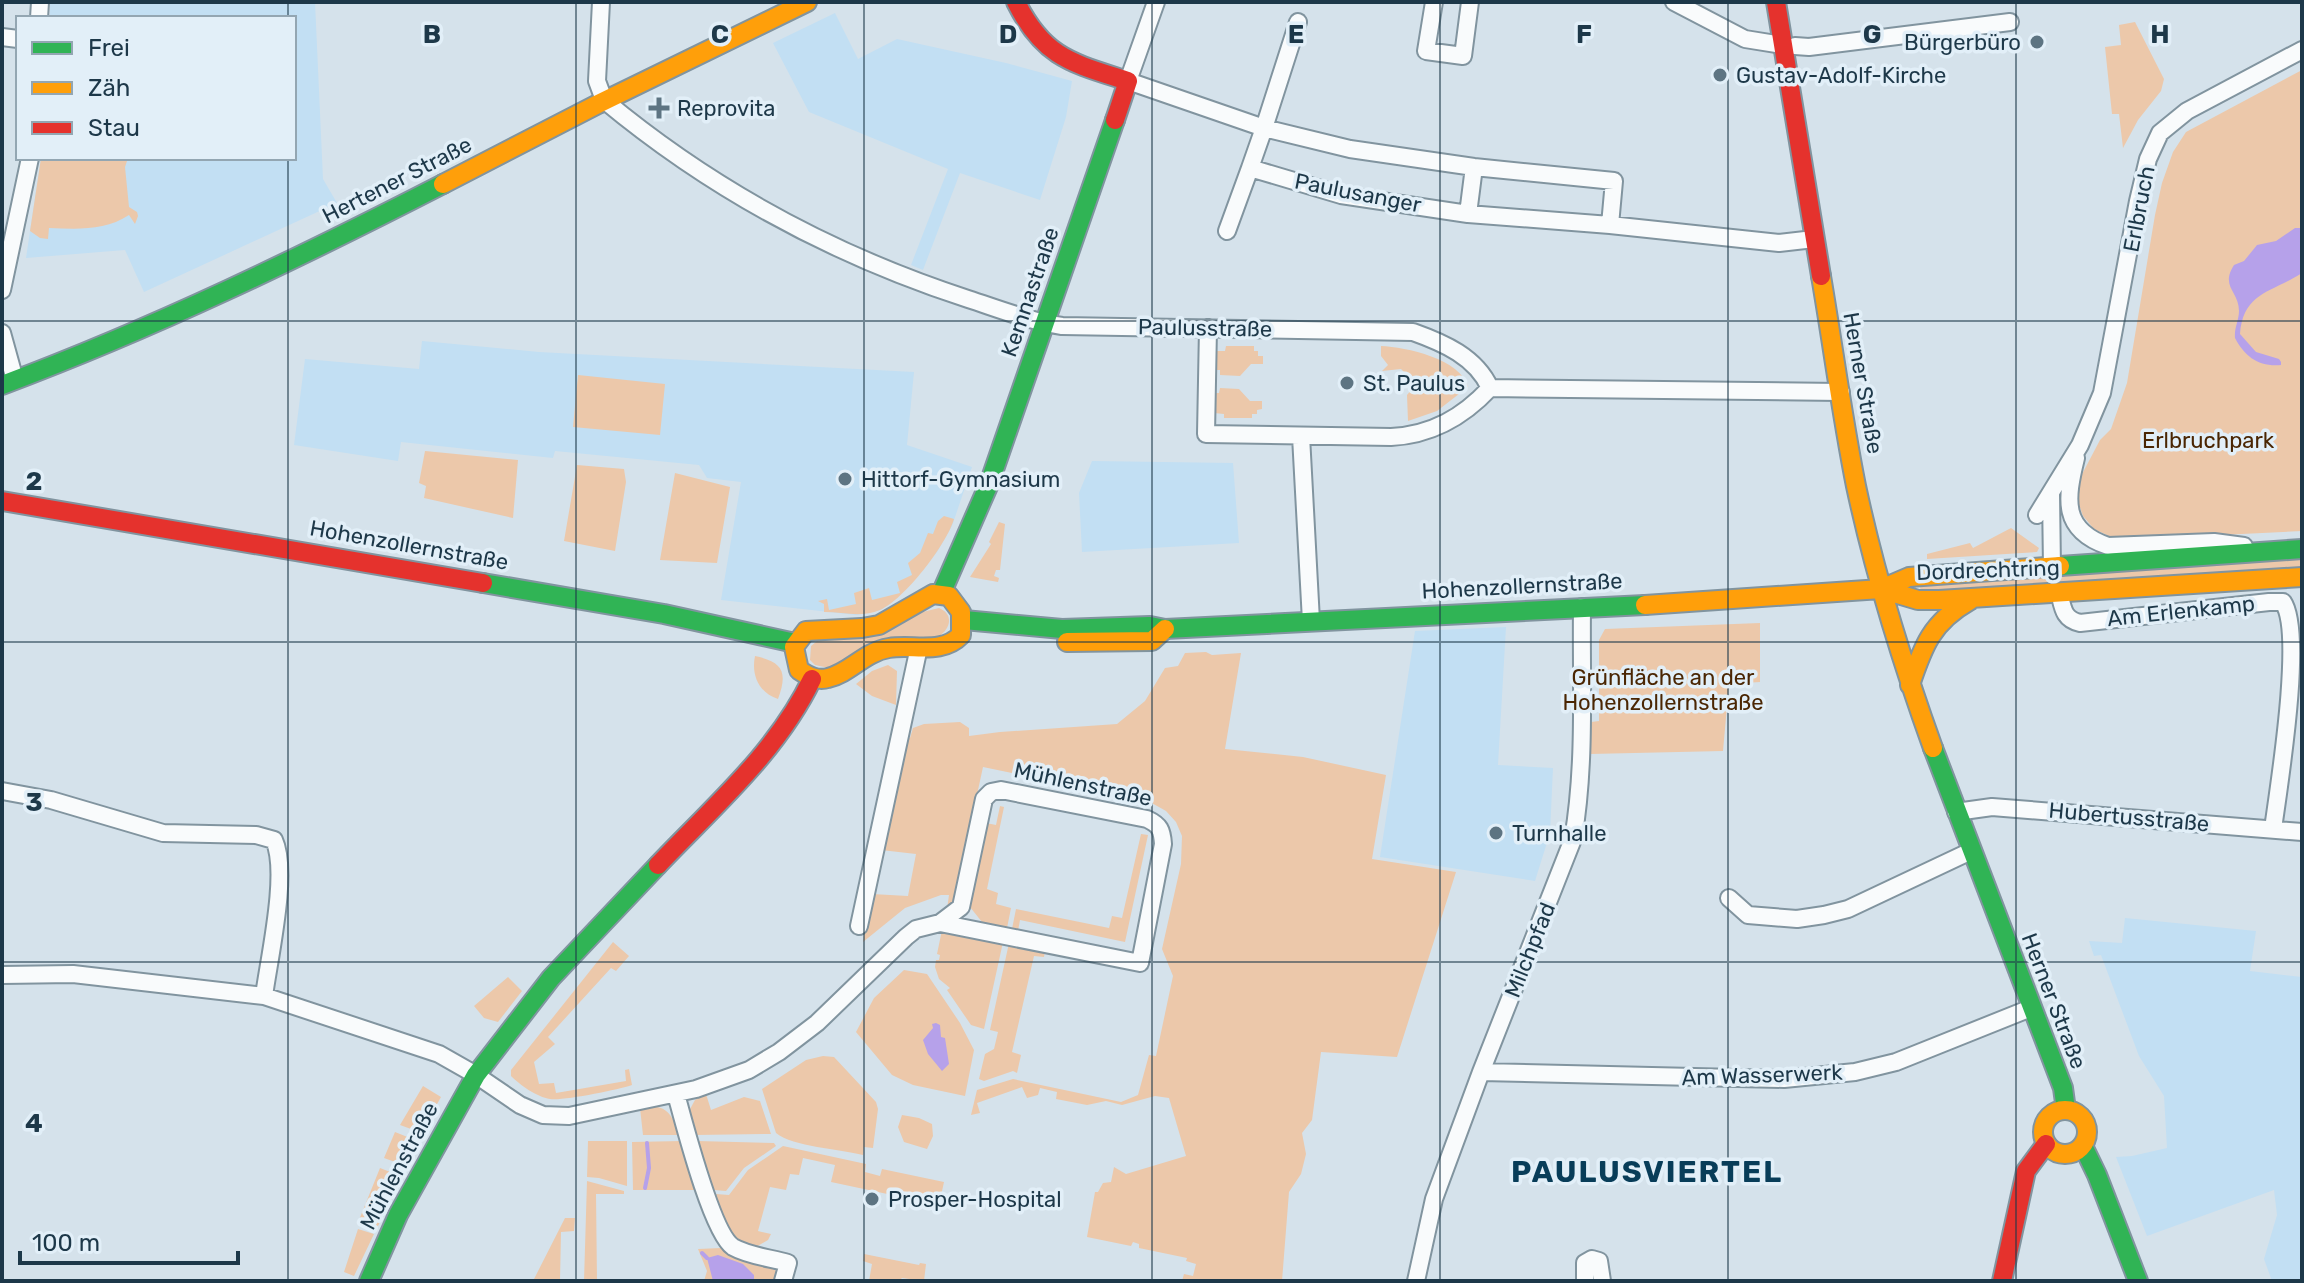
<svg xmlns="http://www.w3.org/2000/svg" width="2304" height="1283" font-family="Rubik,sans-serif">
<style>
.built{fill:#c2dff3}
.green{fill:#ecc8aa}
.water{fill:#b6a1ea}
.lines{fill:none;stroke-linecap:round;stroke-linejoin:round}
.stream{stroke:#b6a1ea;stroke-width:4}
.street-casing{stroke:#81949f;stroke-width:20}
.fast-casing{stroke:#81949f;stroke-width:22}
.slow-casing{stroke:#81949f;stroke-width:22}
.jam-casing{stroke:#81949f;stroke-width:22}
.street{stroke:#f9fbfc;stroke-width:16}
.fast{stroke:#30b455;stroke-width:18}
.slow{stroke:#ff9f0a;stroke-width:18}
.jam{stroke:#e5322d;stroke-width:18}
.grid{fill:none;stroke:#1d3849;stroke-width:2;stroke-opacity:0.55}
.poi-dot{fill:#5d7482;stroke:#e2eff8;stroke-width:3}
.labels{text-anchor:middle;dominant-baseline:central;stroke-width:7;stroke-linejoin:round;paint-order:stroke}
.poi-label{font-size:22px;fill:#1d3849;stroke:#e2eff8;text-anchor:start}
.street-label{font-size:22px;fill:#1d3849;stroke:#e2eff8}
.park-label{font-size:22px;fill:#4a2603;stroke:#e2eff8}
.district-label{font-size:30px;font-weight:bold;letter-spacing:2px;fill:#083d59;stroke:#e2eff8}
.grid-label{font-size:26px;text-anchor:middle;font-weight:bold;fill:#1d3849;stroke:#e2eff8;stroke-width:7;stroke-linejoin:round;paint-order:stroke}
</style>
<rect width="100%" height="100%" fill="#d5e2eb"/>
<!-- built -->
<path class="built" d="M50 2H315L323 179 337 203 144 292 125 250 26 258 41 158H294V18H50Z
M835 13 858 59 897 39 1006 63 1072 81 1066 117 1040 200 960 173 923 270 911 265 948 169 809 112 773 43Z
M422 341 539 352 914 372 907 445 972 467 952 526 937 552 892 602 881 610 856 615 721 600 741 482 707 478 699 465 555 451 553 458 401 442 398 461 294 445 305 359 419 369Z
M1092 461 1233 463 1239 543 1082 552 1079 493Z
M1506 627 1498 765 1553 768 1550 833 1535 881 1380 857 1415 631Z
M2125 918 2256 931 2250 971 2302 977V1281H2272L2264 1259 2277 1215 2274 1190 2147 1236 2116 1157 2132 1156 2167 1148 2164 1096 2139 1056 2101 955 2094 956 2089 941 2122 943Z"/>
<!-- green -->
<path class="green" d="M2135 22 2164 79 2161 91 2138 120 2123 148 2119 114H2112L2105 47 2121 45 2119 25Z
M2302 70V531L2139 539 2109 536 2094 529 2083 516 2077 499 2080 478 2100 440 2111 429 2127 383 2155 215 2162 183 2173 152 2186 132Z
M41 158H128L125 167 129 207 137 212 138 216 135 224 129 215C105 231 78 229 49 228L48 239 40 238 30 231Z
M1226 346H1254V351H1258V356H1263V364H1251L1240 376 1220 375V370H1214V351H1225Z
M1381 346C1406 347 1461 359 1468 387L1437 411 1408 421 1407 395 1412 389 1413 381 1401 369 1382 371 1388 365 1381 356Z
M578 375 665 384 660 435 573 427Z
M1220 388 1239 389 1250 401H1262V409L1257 410V414H1252V418H1224V414L1214 413V393H1219Z
M425 451 518 460 513 518 424 498 426 486 419 483Z
M577 465 624 469 626 482 615 551 564 541Z
M675 473 730 487 717 563 660 560Z
M944 516 954 519C947 544 904 600 880 610 861 618 843 612 824 612V604L818 601 827 599 829 610 856 604 854 593 869 588 872 600 900 593 897 582 912 575 908 563 920 553 928 533 933 534 938 521Z
M999 522 1005 524 1000 570H996L994 576 999 578 998 582 970 577 991 544 989 542Z
M2011 528 2039 548 2037 552 1927 559V554L1970 543 1973 548Z
M2302 556V568L1921 592 1920 586Z
M939 608C954 614 951 629 938 637L829 668 815 665 810 660 811 646 822 637Z
M1760 623V682L1729 684 1723 751 1590 754 1591 722 1599 721V640L1605 629Z
M1206 652 1212 655 1241 653 1225 749 1303 757 1386 775 1372 859 1456 872 1397 1057 1321 1052 1312 1120 1302 1133 1306 1154 1301 1174 1289 1192 1282 1281H1182L1184 1274 1193 1276 1196 1264 1186 1261 1187 1258 1139 1248V1244L1133 1242 1131 1246 1087 1237 1095 1192H1098L1103 1183 1111 1182 1114 1167 1126 1174 1186 1156 1169 1098 1155 1096 1122 1105 1106 1101 1087 1105 1056 1099 1057 1092 1040 1088 1038 1095 1027 1098 1022 1087 977 1103 980 1113 971 1115 977 1090 1013 1079 1121 1102 1138 1095 1149 1055 1156 1056 1173 976 1162 949 1181 864 1182 836 1176 822 1166 811 1150 802 983 767 954 901 947 909 949 895H941L905 908 863 942 872 894 908 896 916 854 881 850 907 738H910L913 728 924 724 960 722 969 728V736L1000 732 1117 724 1145 701 1165 668 1178 666 1185 653Z
M755 656C783 662 788 672 778 699 759 693 751 675 755 656Z
M888 665 897 671 896 705 872 696 856 684 872 671Z
M1000 806 1004 807 987 889 998 893 996 904 1011 908 1007 928 982 922 970 907 986 823 996 825Z
M1141 834 1148 835 1125 942 1020 920 1018 931 1012 929 1016 909 1109 928 1112 916 1122 918Z
M942 930 1003 942 984 1029 971 1025 947 990 950 988 939 979 935 967 936 960H939L940 955 937 954Z
M613 942 629 956 616 971 611 968 548 1037 555 1044 534 1062 539 1084 554 1083 556 1093 626 1081 625 1070 629 1069 632 1085C617 1090 563 1101 550 1099 537 1097 520 1085 511 1076V1070Z
M1009 943 1045 951 1044 957 1034 956 1012 1052 1021 1055 1017 1073 1013 1071 984 1081 979 1079 985 1054 994 1049 998 1032 990 1030Z
M904 970 927 974 960 1023 974 1050 965 1096 913 1085 892 1075 856 1032 874 998Z
M508 977 522 991 498 1022 484 1018 474 1006Z
M823 1056 834 1057 876 1102 878 1109 873 1148 864 1147 863 1155C840 1149 793 1147 776 1133L762 1089 806 1060Z
M423 1086 441 1097 432 1113 428 1112 425 1118 428 1120 422 1133 400 1125Z
M706 1094 711 1110 744 1097 760 1101 771 1134 695 1135 689 1111 695 1100Z
M648 1106C669 1106 673 1117 679 1135H643L640 1108Z
M902 1115 919 1118 932 1124 933 1136 927 1149 904 1142 898 1127Z
M395 1132 420 1142 409 1167 384 1158Z
M588 1141H627V1186L599 1178 587 1177Z
M682 1141 698 1190H633L632 1142Z
M697 1141 774 1143 776 1146 744 1168 726 1191 714 1190Z
M783 1146 866 1164 865 1172 880 1176 882 1169 944 1182 939 1205 831 1182 835 1165 803 1158 799 1175 790 1174 786 1190 770 1187 758 1231 771 1234 768 1240 756 1247C728 1242 724 1218 716 1194L729 1195 748 1170Z
M380 1168 403 1177 378 1226 359 1220Z
M587 1181 624 1191V1194H596L597 1281H584Z
M565 1218H575L574 1231 561 1232 560 1281H533Z
M358 1229 374 1234 354 1276 344 1272Z
M721 1248 769 1264 778 1273V1281H704L707 1271 698 1249Z
M864 1254 919 1265 920 1263 926 1264 924 1281 902 1278 899 1281H869L872 1264 863 1261Z"/>
<!-- water -->
<path class="water" d="M2295 228H2302V273C2273 292 2243 292 2240 334L2256 352 2279 359 2281 362V365C2259 367 2245 357 2235 338 2234 328 2239 320 2239 311 2239 291 2220 287 2234 265L2244 261 2257 245 2276 241Z
M936 1023 940 1025 941 1037 945 1038 949 1064 942 1071 928 1054 923 1040 933 1028 932 1024Z
M718 1255 743 1264 754 1275V1281H713L707 1258Z"/>
<g class="lines">
<!-- stream -->
<path class="stream" d="M645 1188 649 1168 647 1143
M702 1253 707 1258"/>
<defs>
<path id="street" d="M601 2 597 81 604 100C711 189 836 256 968 299 999 309 1029 321 1062 326L1413 332C1444 343 1476 357 1490 388
M1156 2 1128 81 1264 128 1298 22
M1434 2 1426 51 1463 56 1470 2
M1674 2 1745 39 1782 45
M39 18 40 2
M2 37 18 39
M1795 46 1809 47 2010 22
M1468 214 1474 167
M1610 225 1614 181 1474 167 1350 149 1264 128 1250 168 1341 195 1468 214 1610 225 1779 243 1814 239
M1227 231 1250 168
M2 290 30 158
M1208 328 1206 434 1391 437C1432 435 1463 417 1490 388
M2 333 15 380
M1490 388 1841 392
M1301 436 1311 621
M2076 458C2066 499 2061 530 2108 546L2214 542 2244 546
M2051 494 2052 568
M2037 515 2080 445 2102 393 2138 201 2148 159 2160 133 2187 111 2302 50
M2059 592C2063 608 2063 619 2080 623L2269 602H2283C2304 632 2279 785 2273 829
M2 791 51 800 163 833 256 835 274 840C289 872 269 958 264 996
M1956 812 1992 807 2302 832
M1729 898 1748 915 1797 919 1824 915 1848 909 1971 851
M859 926 919 647
M2 975 73 974 264 996 439 1054 476 1075 520 1105 543 1115 569 1116 696 1089 749 1070 779 1052 817 1023 906 937 916 929 940 923 1140 963 1163 844C1162 830 1160 825 1147 819L1001 790 991 792 984 799 961 907 940 923
M1481 1072 1784 1079 1855 1072 1896 1062 2031 1008
M676 1094C684 1123 712 1233 733 1247 749 1256 771 1258 788 1263L783 1281
M1416 1281 1434 1199 1481 1072 1573 839C1586 763 1581 684 1582 607
M1585 1281V1263L1592 1259 1599 1261 1602 1281"/>
<path id="fast" d="M2 385C154 328 299 258 443 184
M2060 566 2302 549
M483 583 664 614 795 643
M941 594 989 484 1115 120
M964 620 1062 629 1150 626 1165 629 1645 605
M1933 748 2063 1088 2066 1110
M2083 1146 2097 1175 2138 1281
M369 1281 398 1215 476 1075 551 978 658 865"/>
<path id="slow" d="M443 184 598 104 807 2
M1821 276C1833 346 1842 416 1856 486 1875 575 1902 662 1933 748
M1881 589 1918 600H1939L2302 577
M933 594 949 596 961 612V635C942 655 914 644 889 648 864 652 850 673 828 678 817 681 808 676 799 670L794 647 806 631 862 628 879 625Z
M1645 605 1881 589 1909 577 2060 566
M1067 642 1152 641 1165 629
M1910 685C1923 646 1932 622 1969 601
M2043 1132a22 22 0 1 1 44 0a22 22 0 1 1-44 0Z"/>
<path id="jam" d="M1016 2C1044 58 1072 63 1128 81L1115 120
M1776 2 1821 276
M2 501 483 583
M658 865C713 807 777 752 812 679
M2002 1281 2026 1171 2046 1144"/>
</defs>
<!-- street casing -->
<use href="#street" class="street-casing"/>
<!-- fast casing -->
<use href="#fast" class="fast-casing"/>
<!-- slow casing -->
<use href="#slow" class="slow-casing"/>
<!-- jam casing -->
<use href="#jam" class="jam-casing"/>
<!-- street -->
<use href="#street" class="street"/>
<!-- fast -->
<use href="#fast" class="fast"/>
<!-- slow -->
<use href="#slow" class="slow"/>
<!-- jam -->
<use href="#jam" class="jam"/>
</g>
<!-- grid -->
<path class="grid" d="M288 2V18M576 2V1281M864 2V1281M1152 2V1281M1440 2V1281M1728 2V1281M2016 2V1281M288 158V1281M2 321H2302M2 642H2302M2 962H2302"/>
<!-- markers -->
<g class="poi-dot">
<circle cx="2037" cy="42" r="8"/>
<circle cx="1720" cy="75" r="8"/>
<path d="M655 96h8v8h8v8h-8v8h-8v-8h-8v-8h8z"/>
<circle cx="1347" cy="383" r="8"/>
<circle cx="845" cy="479" r="8"/>
<circle cx="1496" cy="833" r="8"/>
<circle cx="872" cy="1199" r="8"/>
</g>
<g class="labels">
<!-- poi labels -->
<g class="poi-label">
<text x="2021" y="42" text-anchor="end">Bürgerbüro</text>
<text x="1736" y="75">Gustav-Adolf-Kirche</text>
<text x="677" y="108">Reprovita</text>
<text x="1363" y="383">St. Paulus</text>
<text x="861" y="479">Hittorf-Gymnasium</text>
<text x="1512" y="833">Turnhalle</text>
<text x="888" y="1199">Prosper-Hospital</text>
</g>
<!-- street labels -->
<g class="street-label">
<text transform="translate(397 180) rotate(-27)">Hertener Straße</text>
<text transform="translate(1358 193) rotate(11)">Paulusanger</text>
<text transform="translate(2139 209) rotate(-79)">Erlbruch</text>
<text transform="translate(1030 292) rotate(-71)">Kemnastraße</text>
<text transform="translate(1205 328) rotate(1)">Paulusstraße</text>
<text transform="translate(1863 383) rotate(80)">Herner Straße</text>
<text transform="translate(409 545) rotate(10)">Hohenzollernstraße</text>
<text transform="translate(1988 570) rotate(-2)">Dordrechtring</text>
<text transform="translate(1522 586) rotate(-3)">Hohenzollernstraße</text>
<text transform="translate(2181 611) rotate(-6)">Am Erlenkamp</text>
<text transform="translate(1083 784) rotate(12)">Mühlenstraße</text>
<text transform="translate(2129 817) rotate(5)">Hubertusstraße</text>
<text transform="translate(1530 950) rotate(-68)">Milchpfad</text>
<text transform="translate(2054 1001) rotate(69)">Herner Straße</text>
<text transform="translate(1762 1075) rotate(-2)">Am Wasserwerk</text>
<text transform="translate(399 1166) rotate(-62)">Mühlenstraße</text>
</g>
<!-- park labels -->
<g class="park-label">
<text x="2208" y="440">Erlbruchpark</text>
<text x="1663" y="677">Grünfläche an der<tspan x="1663" dy="25">Hohenzollernstraße</tspan></text>
</g>
<!-- district labels -->
<g class="district-label">
<text x="1647" y="1172">PAULUSVIERTEL</text>
</g>
</g>
<g class="grid-label">
<text x="432" y="43">B</text>
<text x="720" y="43">C</text>
<text x="1008" y="43">D</text>
<text x="1296" y="43">E</text>
<text x="1584" y="43">F</text>
<text x="1872" y="43">G</text>
<text x="2160" y="43">H</text>
<text x="34" y="490">2</text>
<text x="34" y="811">3</text>
<text x="34" y="1132">4</text>
</g>
<!-- border -->
<rect width="2304" height="1283" fill="none" stroke="#1d3849" stroke-width="8"/>
<!-- legend -->
<rect x="16" y="16" width="280" height="144" fill="#e2eff8" stroke="#93a6b2" stroke-width="2"/>
<rect x="32" y="42" width="40" height="12" fill="#30b455" stroke="#93a6b2" stroke-width="2"/>
<text x="88" y="56" font-size="24" fill="#1d3849">Frei</text>
<rect x="32" y="82" width="40" height="12" fill="#ff9f0a" stroke="#93a6b2" stroke-width="2"/>
<text x="88" y="96" font-size="24" fill="#1d3849">Zäh</text>
<rect x="32" y="122" width="40" height="12" fill="#e5322d" stroke="#93a6b2" stroke-width="2"/>
<text x="88" y="136" font-size="24" fill="#1d3849">Stau</text>
<!-- scale -->
<path d="M20 1251v12h218v-12" fill="none" stroke="#1d3849" stroke-width="4"/>
<text x="32" y="1251" font-size="24" fill="#1d3849" stroke="#e2eff8" stroke-width="6" paint-order="stroke">100 m</text>
</svg>
